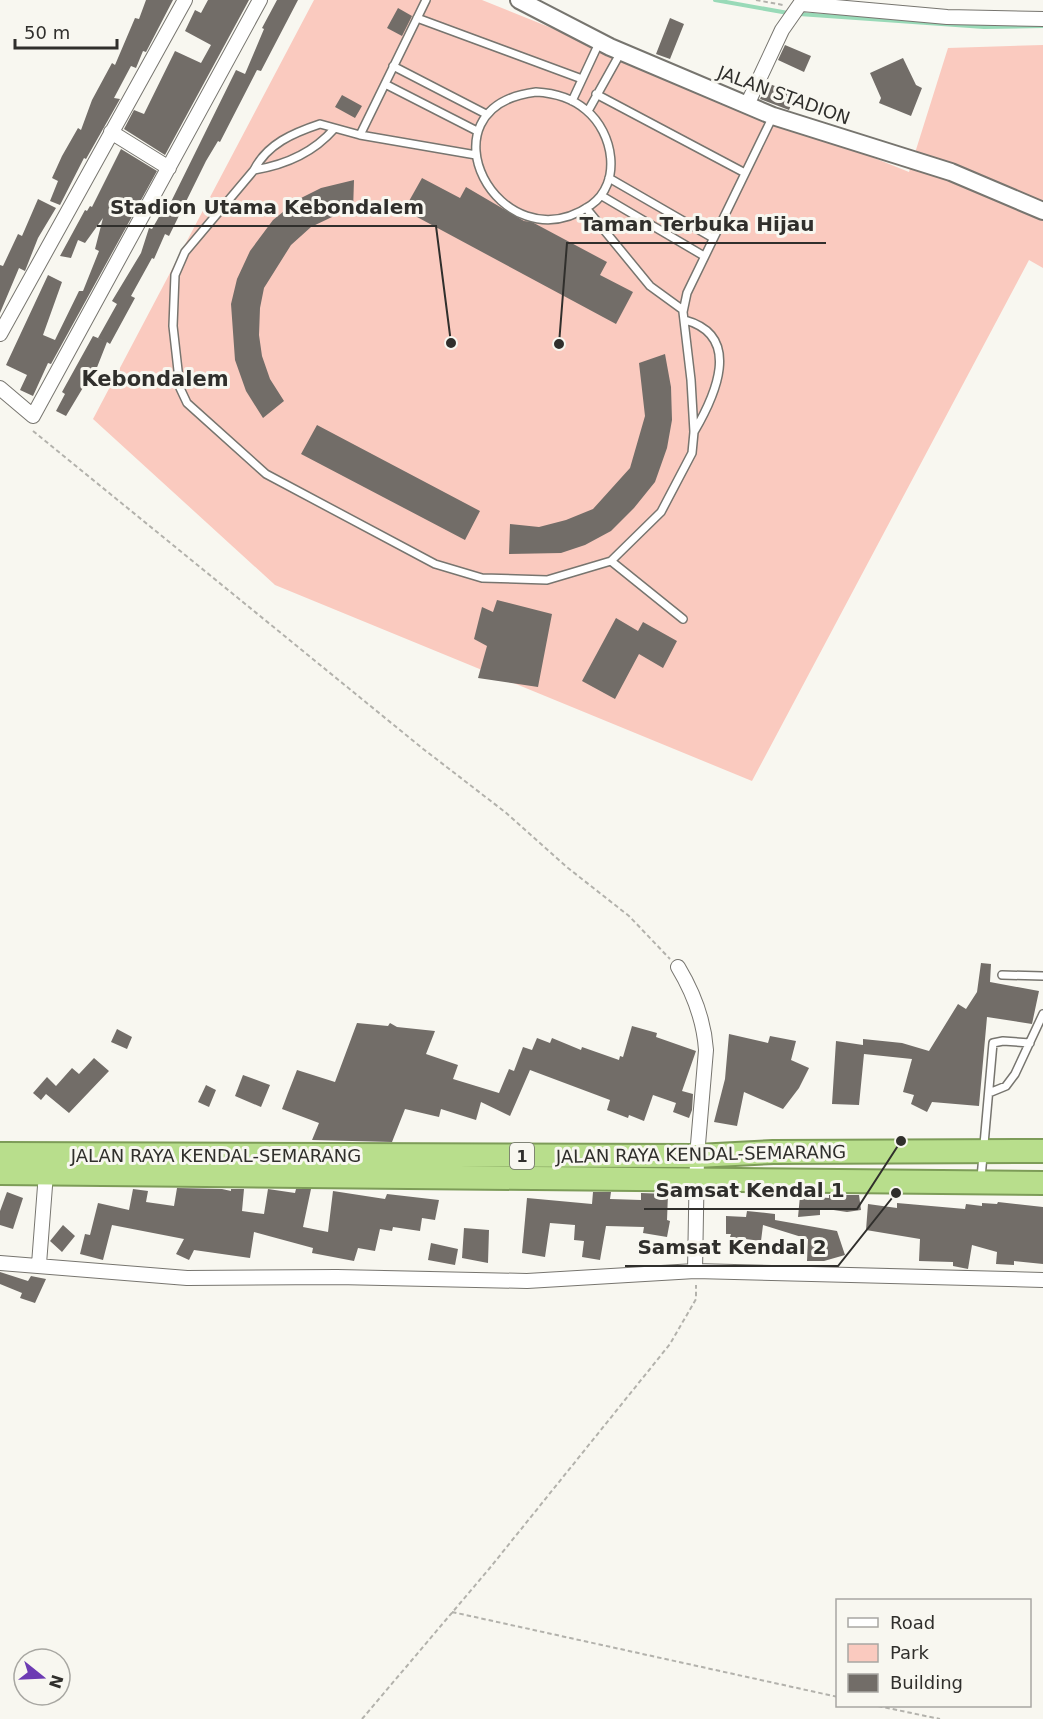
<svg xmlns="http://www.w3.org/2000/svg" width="1043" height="1719" font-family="'DejaVu Sans',sans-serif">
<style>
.green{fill:#facabf}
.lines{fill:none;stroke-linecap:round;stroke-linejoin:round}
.stream{stroke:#99dab8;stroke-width:4}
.building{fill:#726d68}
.service-casing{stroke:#77756f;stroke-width:10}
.minor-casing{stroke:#77756f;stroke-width:16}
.tertiary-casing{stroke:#77756f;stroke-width:20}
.trunk-casing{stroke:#7d9c58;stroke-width:26}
.path{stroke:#b3b2ac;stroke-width:2;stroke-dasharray:4.5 3;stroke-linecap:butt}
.service{stroke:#fff;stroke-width:7}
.minor{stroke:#fff;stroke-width:14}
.tertiary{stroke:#fff;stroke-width:16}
.trunk{stroke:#b8de8c;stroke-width:22}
.labels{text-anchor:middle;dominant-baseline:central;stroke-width:6;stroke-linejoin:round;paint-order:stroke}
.shield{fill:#f8f7f0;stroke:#6c6b67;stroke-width:1.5}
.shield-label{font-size:16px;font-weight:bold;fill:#302f2c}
.street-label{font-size:18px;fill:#302f2c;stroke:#f8f7f0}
.quarter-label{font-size:21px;font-weight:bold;fill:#302f2c;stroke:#f8f7f0}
.leader{fill:none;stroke:#302f2c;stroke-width:2}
.callout-dot{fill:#302f2c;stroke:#f8f7f0;stroke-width:2}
.callout-label{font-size:20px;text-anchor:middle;font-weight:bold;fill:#302f2c;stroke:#f8f7f0;stroke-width:6;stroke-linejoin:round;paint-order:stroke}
</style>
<rect width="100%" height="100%" fill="#f8f7f0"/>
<!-- green -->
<path class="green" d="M314 0H482L909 172 948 48 1043 45V268L1029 260 752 781 275 585 93 419Z"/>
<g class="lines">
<!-- stream -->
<path class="stream" d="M715 0 788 13
M799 14 984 27 1043 26"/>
</g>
<!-- building -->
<path class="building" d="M146 0H173L146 52 143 51 136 68 131 66 114 98 120 99 86 159 84 158 60 205 50 201 58 181 52 178 62 156 78 128 81 130 92 100 112 63 115 65 135 18 139 19Z
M208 0H249L165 155 124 129 134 110 144 114 175 51 201 63 211 45 185 31 195 10 201 13Z
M277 0H298L261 71 257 70 220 142 218 141 206 161 169 236 165 234 154 259 152 258 131 296 135 298 110 344 107 342 94 375H91L86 387 84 386 66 416 56 411 65 394 62 392 93 336 105 341 98 338 117 304 112 301 141 253 149 228 152 229 160 215 164 216 236 70 245 74 264 29 262 28Z
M398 8 412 16 402 36 387 28Z
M670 18 684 24 670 59 656 54Z
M785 45 811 56 804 72 778 60Z
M903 58 916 85 922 88 911 116 879 103 881 98 870 73Z
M767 83 796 94 789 110 760 99Z
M342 95 362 106 355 118 335 107Z
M121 149 157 171 51 364 48 363 33 396 20 390 27 375 6 365 48 275 62 282 43 335 55 340 79 291H83L99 251 95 249 103 218 85 243 78 240 71 258 60 256 85 210 87 211 90 206 92 207Z
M422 178 460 198 466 187 524 221 532 222 607 262 600 275 633 292 616 324 404 210Z
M354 180 353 211 332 217 311 227 291 245 264 288 260 308 259 335 262 356 270 379 284 401 263 418 246 391 235 360 231 304 237 279 250 251 273 220 299 199 321 188Z
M38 199 56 208 38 238 25 271 19 268 0 313V265L3 266 18 234 22 236Z
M665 354 671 387 672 420 667 448 655 482 634 508 611 531 585 545 561 553 509 554 510 524 539 527 566 520 593 509 630 468 645 416 639 363Z
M317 425 480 511 465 540 301 454Z
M497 600 552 614 538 687 478 678 487 646 474 639 482 607 493 612Z
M616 618 638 631 643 622 677 641 663 668 639 654 615 699 582 681Z
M981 963 991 964 990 982 1039 991 1032 1024 987 1017 979 1106 932 1102 927 1112 911 1104 914 1095 903 1092 912 1059 864 1054 859 1105 832 1104 836 1041 863 1045V1039L902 1043 929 1051 958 1004 966 1009 977 992Z
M357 1023 388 1026 390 1023 397 1027 435 1031 426 1054 458 1065 453 1079 499 1093 509 1069 514 1071 523 1047 532 1050 537 1038 550 1043 552 1038 581 1050 582 1047 619 1060 620 1056 623 1057 632 1026 657 1033 656 1037 696 1051 682 1091 693 1094 692 1110 689 1118 673 1112 676 1103 653 1095 644 1121 629 1115 628 1118 607 1110 610 1100 530 1070 510 1116 481 1102 476 1120 441 1109 439 1117 405 1109 392 1142 312 1140 319 1123 282 1109 288 1093 297 1070 335 1082Z
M117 1029 132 1037 127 1049 111 1042Z
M729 1034 768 1043 770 1036 796 1041 791 1060 809 1068 799 1088 783 1109 744 1092 737 1126 714 1122 725 1079Z
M94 1058 109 1071 69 1113 46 1094 41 1100 33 1093 47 1077 56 1086 72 1068 79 1074Z
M243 1075 270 1085 261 1107 235 1096Z
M206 1085 216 1090 209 1107 198 1102Z
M177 1188 222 1189 231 1191V1189H244L242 1211 264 1214 268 1189 295 1193 296 1189H311L303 1227 328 1232 333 1191 385 1199 387 1194 439 1200 435 1220 422 1218 420 1231 393 1227 392 1231 380 1229 375 1251 358 1248 354 1261 312 1253 313 1248 254 1232 250 1258 194 1250 189 1260 176 1254 184 1239 112 1225 103 1260 80 1254 85 1234 90 1235 98 1203 129 1210 133 1189 148 1191 146 1202 174 1206Z
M7 1192 23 1198 13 1229 0 1225V1211Z
M593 1192H611L610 1199 641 1200V1193L668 1194 667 1220 670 1221 667 1237 643 1233 644 1227 606 1226 600 1260 582 1257 584 1241 574 1240 575 1225 550 1223 545 1257 522 1253 527 1198 592 1204Z
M829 1195H859L861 1210 847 1212 820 1208V1215L798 1217 800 1196 829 1198Z
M998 1202 1043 1207V1264L1014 1261V1265L996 1264 997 1252 972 1245 968 1269 953 1266V1262L919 1261 920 1239 866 1230 868 1204 897 1208V1203L965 1209 966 1204 982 1206V1203L997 1204Z
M747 1211 775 1214V1220L837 1231 845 1255 824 1261H807L808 1239 763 1225 761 1241 730 1237 731 1234H726V1216L746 1217Z
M63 1225 75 1236 62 1252 50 1241Z
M464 1228 489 1230 488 1263 462 1258Z
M431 1243 458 1249 455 1265 428 1260Z
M0 1272 28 1281 31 1276 46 1279 35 1303 20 1298 22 1293 0 1284Z"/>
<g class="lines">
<defs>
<path id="service" d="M426 0 360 135 320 124C293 133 267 144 254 170L185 252 175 275 173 326 180 388 187 403 266 474 435 564 482 578 547 580 611 561 661 512 692 453 694 432 691 380 683 312 687 293 773 116
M417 18 582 79
M393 66 486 114
M385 84 477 131
M536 92C555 93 572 98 586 110 614 133 622 183 591 205 499 268 415 107 536 92Z
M596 94 745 173
M572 101 599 43
M588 111 621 52
M360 135 476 155
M254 170C285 165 313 153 334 129
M609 178 713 238
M602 196 704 256
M586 208 650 286 683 310
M685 320C743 336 715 396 694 432
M611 561 683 619
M1002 975 1043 976
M989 1093 1006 1086 1015 1074 1043 1014
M981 1178 993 1043 1003 1041 1030 1043"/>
<path id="minor" d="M802 4 947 17 1043 19
M747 105 782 30 803 0
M111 132 169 168
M0 334 185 0
M0 388 33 416 260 0
M678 967C693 992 704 1020 706 1050L697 1156 695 1271
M0 1263 187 1278 337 1277 527 1281 695 1271 1043 1280
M39 1264 46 1173"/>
<path id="tertiary" d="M519 0 610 47 773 116 951 172 1043 211"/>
<path id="trunk" d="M0 1154 697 1156 773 1152 1043 1151
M0 1173 1043 1183"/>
</defs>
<!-- service casing -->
<use href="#service" class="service-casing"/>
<!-- minor casing -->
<use href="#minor" class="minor-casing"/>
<!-- tertiary casing -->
<use href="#tertiary" class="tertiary-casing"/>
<!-- trunk casing -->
<use href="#trunk" class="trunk-casing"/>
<!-- path -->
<path class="path" d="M756 0 783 5
M33 431 422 748 505 812 568 868 629 916 670 959
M452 1612 838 1697
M878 1706 940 1719
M362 1719 489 1569 670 1344 696 1299V1285"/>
<!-- service -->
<use href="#service" class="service"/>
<!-- minor -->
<use href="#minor" class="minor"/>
<!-- tertiary -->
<use href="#tertiary" class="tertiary"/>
<!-- trunk -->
<use href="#trunk" class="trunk"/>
</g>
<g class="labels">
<!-- shield labels -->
<rect class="shield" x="510" y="1143" width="24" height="26" rx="4.5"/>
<g class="shield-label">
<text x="522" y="1156">1</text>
</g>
<!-- street labels -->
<g class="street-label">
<text transform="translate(784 95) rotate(20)">JALAN STADION</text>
<text transform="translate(701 1154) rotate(-1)">JALAN RAYA KENDAL-SEMARANG</text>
<text x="216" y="1155">JALAN RAYA KENDAL-SEMARANG</text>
</g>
<!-- quarter labels -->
<g class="quarter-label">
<text x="155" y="379">Kebondalem</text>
</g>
</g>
<!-- callouts -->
<path class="leader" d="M451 343L436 226H97M559 344L567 243H826M901 1141L857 1209H644M896 1193L838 1266H625"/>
<g class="callout-dot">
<circle cx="451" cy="343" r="6"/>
<circle cx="559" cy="344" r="6"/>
<circle cx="901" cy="1141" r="6"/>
<circle cx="896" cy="1193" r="6"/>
</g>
<g class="callout-label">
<text x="267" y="214">Stadion Utama Kebondalem</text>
<text x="697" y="231">Taman Terbuka Hijau</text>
<text x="750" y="1197">Samsat Kendal 1</text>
<text x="732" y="1254">Samsat Kendal 2</text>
</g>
<!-- legend -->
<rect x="836" y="1599" width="195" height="108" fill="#f8f7f0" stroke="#a8a7a2" stroke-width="1.5"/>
<rect x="848" y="1618" width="30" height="9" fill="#ffffff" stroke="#a8a7a2" stroke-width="1.5"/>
<text x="890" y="1629" font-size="18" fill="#302f2c">Road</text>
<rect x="848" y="1644" width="30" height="18" fill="#facabf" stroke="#a8a7a2" stroke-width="1.5"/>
<text x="890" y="1659" font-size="18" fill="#302f2c">Park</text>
<rect x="848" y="1674" width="30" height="18" fill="#726d68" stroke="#a8a7a2" stroke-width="1.5"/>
<text x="890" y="1689" font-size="18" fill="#302f2c">Building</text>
<!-- north arrow -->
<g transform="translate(42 1677) rotate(108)"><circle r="28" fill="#f8f7f0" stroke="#a8a7a2" stroke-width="1.5"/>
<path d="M0-4.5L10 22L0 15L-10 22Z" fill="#6d3bb3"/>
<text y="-9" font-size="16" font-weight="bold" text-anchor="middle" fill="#302f2c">N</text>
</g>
<!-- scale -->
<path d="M15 39v9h102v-9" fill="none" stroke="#302f2c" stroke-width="3"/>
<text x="24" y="39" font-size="18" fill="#302f2c" stroke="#f8f7f0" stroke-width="4.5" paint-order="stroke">50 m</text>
</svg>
